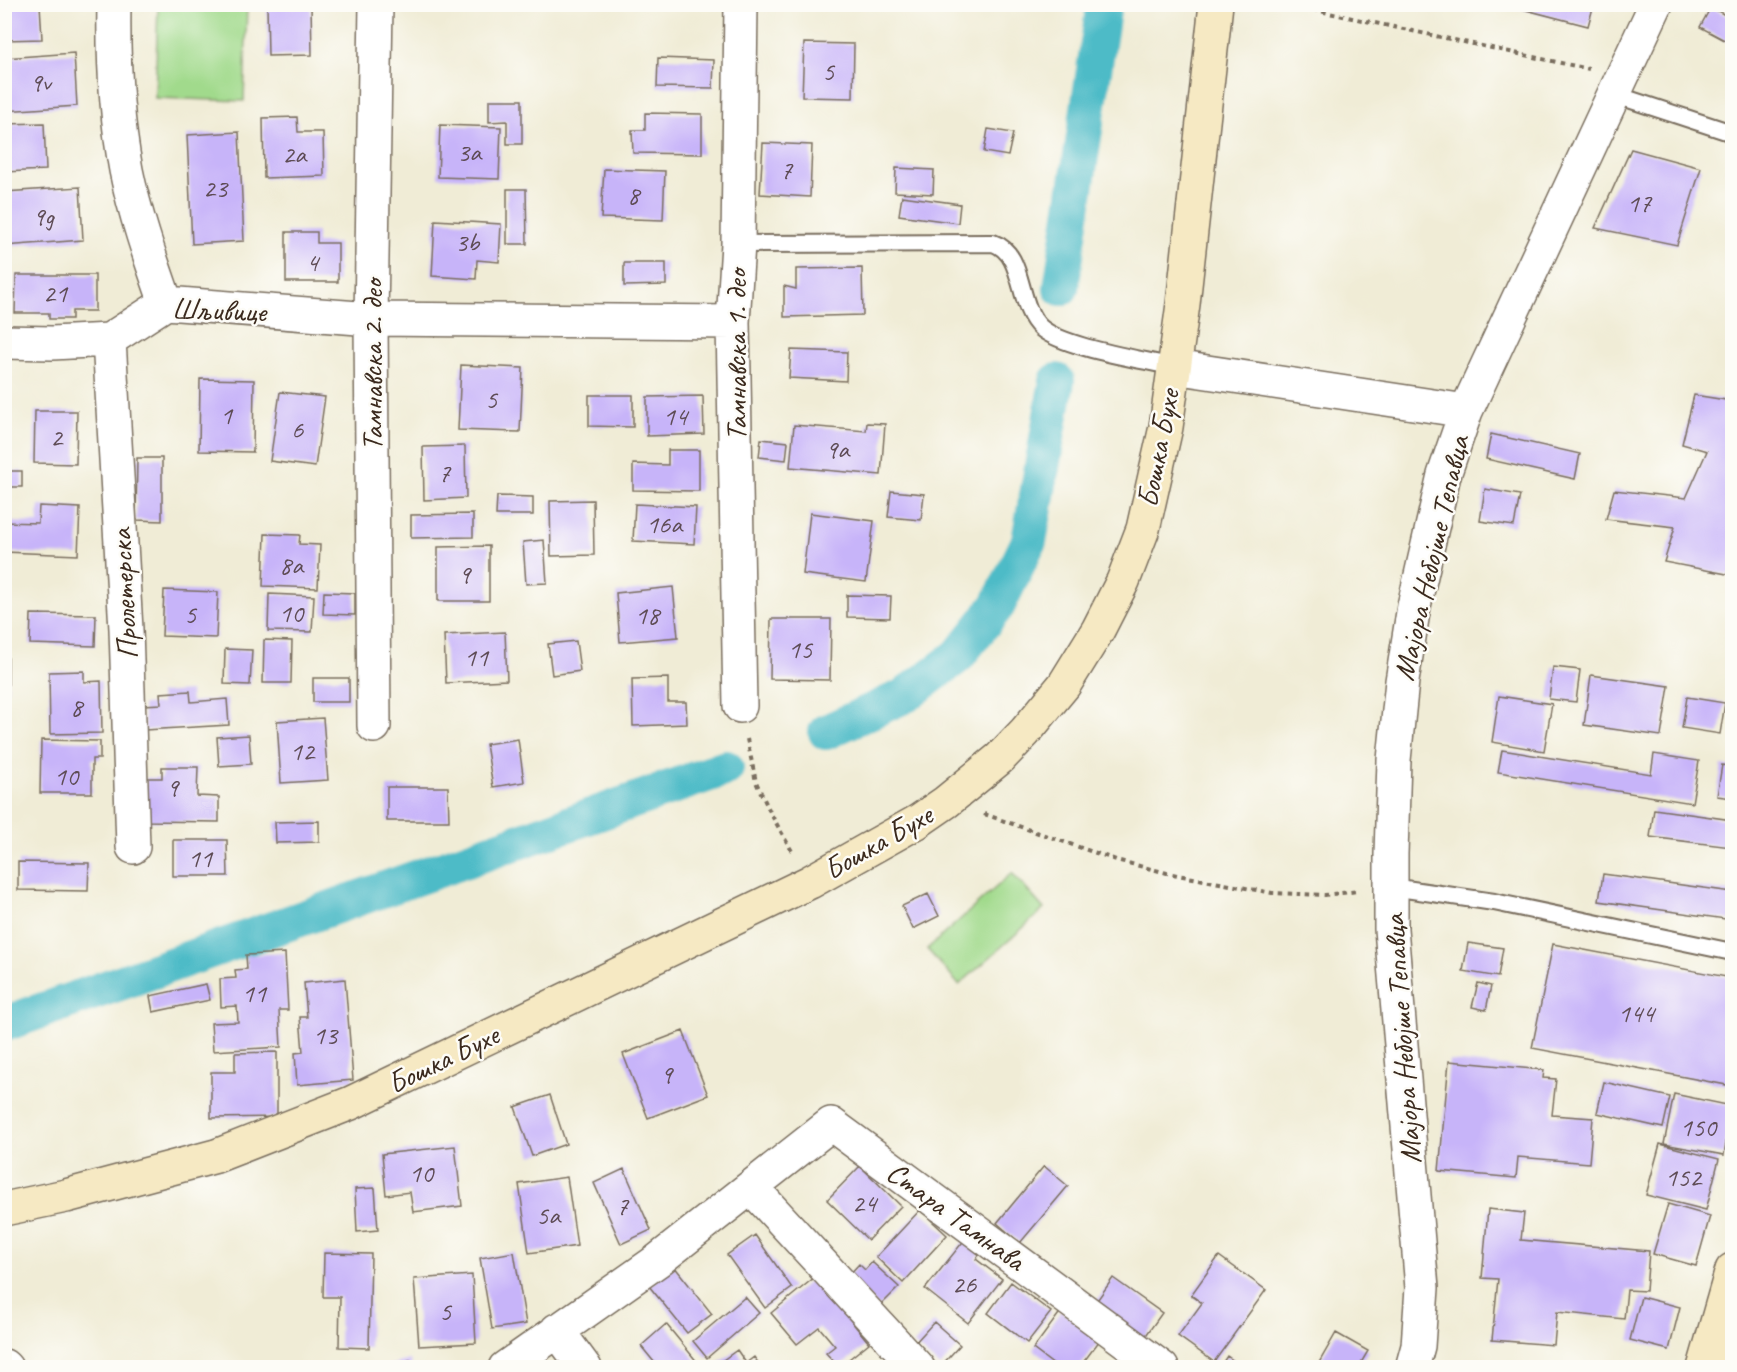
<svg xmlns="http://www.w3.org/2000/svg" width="1737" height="1372" font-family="Caveat,sans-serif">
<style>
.green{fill:#a1da8c;stroke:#6e8255;stroke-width:1.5}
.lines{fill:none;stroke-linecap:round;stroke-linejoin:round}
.canal{stroke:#4ebbc7;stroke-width:36}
.building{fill:#c7b4f9}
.lane-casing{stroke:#7a6e5e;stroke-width:20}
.street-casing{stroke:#7a6e5e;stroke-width:36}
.secondary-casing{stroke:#7a6e5e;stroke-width:36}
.path{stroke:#7a6e5e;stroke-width:4;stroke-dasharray:4.5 4.5;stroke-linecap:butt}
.lane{stroke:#fff;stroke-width:16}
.street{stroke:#fff;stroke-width:33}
.secondary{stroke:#f6e9c3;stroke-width:33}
.labels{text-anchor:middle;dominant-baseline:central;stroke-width:5;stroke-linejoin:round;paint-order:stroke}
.number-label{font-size:27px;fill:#5e4c55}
.street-label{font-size:30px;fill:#3b2a1e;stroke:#fdfcf7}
</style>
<rect width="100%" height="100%" fill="#fdfcf7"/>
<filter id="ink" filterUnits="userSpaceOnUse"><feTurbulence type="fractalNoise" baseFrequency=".0167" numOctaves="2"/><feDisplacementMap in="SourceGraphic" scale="12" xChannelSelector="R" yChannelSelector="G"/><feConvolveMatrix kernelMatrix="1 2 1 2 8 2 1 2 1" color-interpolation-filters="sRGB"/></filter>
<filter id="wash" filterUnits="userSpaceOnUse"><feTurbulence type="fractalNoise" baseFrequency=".008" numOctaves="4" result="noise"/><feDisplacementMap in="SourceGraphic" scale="24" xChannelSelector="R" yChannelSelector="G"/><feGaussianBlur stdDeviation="1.35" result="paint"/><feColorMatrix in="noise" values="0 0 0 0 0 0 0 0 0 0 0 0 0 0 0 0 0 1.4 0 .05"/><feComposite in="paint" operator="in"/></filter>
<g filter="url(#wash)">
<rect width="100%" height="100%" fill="#f0ecd6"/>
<!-- green -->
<path class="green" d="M158 5H247L244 101 155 98Z
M1012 873 1044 909 959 985 927 949Z"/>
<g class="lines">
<!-- canal -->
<path class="canal" d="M1061 288 1104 4
M826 732 906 695 958 656 998 605 1029 541 1057 381
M4 1024 726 768"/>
</g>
<g id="blocks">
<!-- building -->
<path class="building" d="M4 4H40L42 39 4 40Z
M1503 4H1594L1588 26Z
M267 5H311L312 55 268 56Z
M1711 7 1732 19V44L1700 27Z
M804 43 854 44 853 98 802 97Z
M74 53 77 106 4 111V58Z
M658 58 714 60 713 88 657 87Z
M489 100H522V144H507V121L489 122Z
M645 113 702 114V154L633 153 632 130H645Z
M297 117 298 132H323L324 176 264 178 263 118Z
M44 123 46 170 4 172V124Z
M440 125 501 127 499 179 438 177Z
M988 129 1013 133 1008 156 984 152Z
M239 132 244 241 192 244 187 135Z
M763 143 812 145 810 197 760 194Z
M1631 149 1701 168 1677 245 1595 228Z
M896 168 934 170 933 194 895 192Z
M604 169 665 171 663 220 601 218Z
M80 187 83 240 4 246V192Z
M507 189H526L527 244H507Z
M902 196 960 204 958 223 899 215Z
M435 220 501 224 499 262 477 260 476 279 432 276Z
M286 232H317V243H338V282H286Z
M624 263H666V285L624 286Z
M862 268 863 315 784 317V286L796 289V269Z
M16 275H95V311H72V319H49V313H15Z
M791 350 847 352 846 381 789 378Z
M461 365 523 368 520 432 458 430Z
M200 379 254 380 253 452 199 451Z
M280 392 325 397 315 467 270 461Z
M589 395H633V427L589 426Z
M1694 395 1732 401V575L1664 562 1675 527 1606 519 1614 490 1686 498 1707 451 1682 444Z
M703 396 704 434 647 436V397Z
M35 411H77L76 464 34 463Z
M867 423 885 424 881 475 790 467 794 425 866 431Z
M1491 434 1580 454 1575 479 1486 459Z
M761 439 788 442 786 460 759 457Z
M465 446 466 498 424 500 423 447Z
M668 450H699V491L633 490V464L668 465Z
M137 458H162V521L136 520Z
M4 471H22V487H4Z
M1485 489 1520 495 1514 526 1480 521Z
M891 491 924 494 921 520 888 517Z
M497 496 533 497V515H496Z
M593 500 594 555 551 556 550 501Z
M635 504 696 507 694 544 633 541Z
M39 506 80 508 78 555 4 552V522L38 523Z
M810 513 874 521 866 582 803 574Z
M473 514V537L411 538V515Z
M265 534 300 535 299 544 320 545 318 588 263 586Z
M544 540 547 583 526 584 523 542Z
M489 546V601H438V547Z
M673 587 678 637 620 642 616 593Z
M164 590 218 592 216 638 162 636Z
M324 592 355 593V615L323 614Z
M269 594 314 596 312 632 268 631Z
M847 595 891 596 890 618 847 617Z
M31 614 96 615 95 646 30 644Z
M771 619H831L830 680 770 679Z
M505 632 507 680 446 683 444 635Z
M264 640 292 641 291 683H263Z
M576 641 580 671 552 675 548 644Z
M225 649 252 650 250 685 224 684Z
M4 658H8V690H4Z
M1553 667 1580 670 1576 702 1549 699Z
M84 671V682L101 681 102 733 50 734 49 672Z
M1591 675 1669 686 1661 736 1584 725Z
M313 678H349V702H313Z
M668 678V702H686L687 724 633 726 632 679Z
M190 691 191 702 227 699 229 725 145 730 143 705 161 704 160 693Z
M1499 696 1552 704 1544 751 1492 742Z
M1687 697 1725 703 1720 734 1682 728Z
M323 718 328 780 281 783 277 721Z
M249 735 251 764 219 766 217 737Z
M518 739 524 782 493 787 486 744Z
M41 740 100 741V759H92V793H40Z
M1502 750 1651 774 1654 754 1699 761 1692 803 1498 772Z
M1722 765 1732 767V798L1717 796Z
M162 767H198L197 796 219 797V822L145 821 146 778H162Z
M387 787H448L449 821H387Z
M1654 809 1732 820 1731 847 1650 837Z
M319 821V842L276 843 275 822Z
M173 840H227L228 876H173Z
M18 862 89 863 88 891 18 890Z
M1603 874 1732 892V920L1599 901Z
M928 894 939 916 913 929 902 906Z
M1468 943 1503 948 1498 977 1463 971Z
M1553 944 1732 978V1086L1532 1048Z
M285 953 288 1010H279L281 1047 213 1051 211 1023 238 1022 237 1006 221 1007 220 979 236 978 235 970 247 969 246 955Z
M345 979 353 1080 297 1085 295 1053 303 1052 300 1017H307L304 983Z
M1478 983 1491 986 1486 1010 1472 1007Z
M206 984 210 1000 153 1012 150 996Z
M683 1031 708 1095 648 1118 623 1054Z
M277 1052V1117L211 1118V1072H235V1053Z
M1449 1061 1544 1070 1543 1078 1556 1079 1552 1115 1593 1118 1589 1163 1518 1157 1516 1178 1439 1171Z
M1604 1082 1670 1097 1663 1128 1597 1113Z
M1674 1094 1732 1106 1724 1155 1664 1144Z
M550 1095 566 1144 532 1156 515 1107Z
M1660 1144 1719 1159 1706 1210 1646 1195Z
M455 1146 462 1206 413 1212 410 1192 386 1195 382 1154Z
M860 1166 901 1206 868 1240 827 1200Z
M1044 1166 1068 1186 1020 1243 997 1223Z
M624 1169 651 1230 621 1244 594 1183Z
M567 1177 577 1246 529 1253 519 1184Z
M375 1188 378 1230 357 1232 355 1189Z
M1668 1204 1710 1216 1696 1266 1653 1254Z
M1488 1209 1524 1213 1521 1240 1649 1251 1646 1291 1627 1290 1624 1319 1557 1312 1554 1345 1492 1340 1498 1279 1482 1278Z
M920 1210 947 1235 903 1283 876 1257Z
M755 1235 792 1288 765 1308 727 1255Z
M966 1238 982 1251 976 1259 1002 1279 968 1323 925 1289Z
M514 1252 526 1324 492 1329 480 1258Z
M324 1253 371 1254 369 1348 339 1347 340 1297H323Z
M1219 1256 1266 1290 1214 1362 1178 1336 1202 1303 1191 1295Z
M872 1262 899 1287 879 1307 847 1277 859 1264 865 1270Z
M674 1266 712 1314 687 1333 649 1286Z
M472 1275 476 1343 419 1346 414 1279Z
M815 1277 869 1343 839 1367 826 1353 835 1346 819 1327 797 1344 771 1313Z
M1113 1278 1162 1313 1142 1341 1093 1306Z
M1011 1282 1051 1312 1027 1343 988 1313Z
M745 1297 759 1313 707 1358 693 1341Z
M1641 1297 1680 1307 1669 1350 1630 1340Z
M1061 1311 1100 1340 1079 1368H1058L1033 1349Z
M934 1322 960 1345 940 1367 914 1344Z
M666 1324 698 1363 693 1368H659L641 1346Z
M1336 1333 1368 1351 1358 1368H1316Z
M737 1350 746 1363 754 1357 762 1368H722L719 1363Z
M1227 1356 1244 1368H1219Z
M410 1360 412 1368H384V1367Z"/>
</g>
</g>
<g filter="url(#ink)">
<use href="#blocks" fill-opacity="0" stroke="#7a6e5e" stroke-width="1.5"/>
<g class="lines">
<defs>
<path id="lane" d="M1613 94 1732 133
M738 244 993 243C1026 254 1016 306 1041 328 1065 348 1141 359 1174 367
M1392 887 1494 902 1732 952"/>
<path id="street" d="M114 4C113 60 116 116 126 170 135 215 151 260 166 303
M109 340 126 629 133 847
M4 342 52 343 109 340 166 303 371 319 733 322
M1174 367 1466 411
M740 706 733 322 738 244 741 4
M374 726 371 319 376 4
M751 1187 918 1368
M557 1330 585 1368
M4 1366 6 1368
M505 1368 657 1261 831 1124 1162 1368
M1412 1368 1418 1346 1422 1288 1391 929V854L1394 760 1402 681 1414 606 1444 475 1466 411 1656 4"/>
<path id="secondary" d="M4 1209 66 1196 216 1156 351 1103 810 882 917 822 946 802 1000 758 1025 732 1064 685 1098 630 1123 581 1143 529 1166 427 1183 304 1216 4
M1704 1368 1732 1270"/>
</defs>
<!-- lane casing -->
<use href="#lane" class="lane-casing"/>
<!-- street casing -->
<use href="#street" class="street-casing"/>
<!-- secondary casing -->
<use href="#secondary" class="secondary-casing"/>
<!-- path -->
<path class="path" d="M1287 4 1589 69
M747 739 756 782 771 814 793 853
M984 814 1116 860 1167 873 1272 893 1325 895 1358 891"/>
<!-- lane -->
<use href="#lane" class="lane"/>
<!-- street -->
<use href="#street" class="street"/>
<!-- secondary -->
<use href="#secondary" class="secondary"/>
</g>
</g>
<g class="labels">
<!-- number labels -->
<g class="number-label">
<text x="828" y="71">5</text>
<text x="40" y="82">9v</text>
<text x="469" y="152">3a</text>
<text x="294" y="154">2a</text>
<text x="786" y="170">7</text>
<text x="215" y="188">23</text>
<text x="633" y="195">8</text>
<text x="1639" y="203">17</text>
<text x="43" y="216">9g</text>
<text x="467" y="242">3b</text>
<text x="312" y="262">4</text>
<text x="55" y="293">21</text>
<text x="491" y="399">5</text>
<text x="226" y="415">1</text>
<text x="675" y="416">14</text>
<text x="297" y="429">6</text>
<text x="56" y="437">2</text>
<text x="837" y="449">9a</text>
<text x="444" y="473">7</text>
<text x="664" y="524">16a</text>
<text x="291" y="565">8a</text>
<text x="464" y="574">9</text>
<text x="291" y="613">10</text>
<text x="190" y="614">5</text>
<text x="647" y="615">18</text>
<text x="800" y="649">15</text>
<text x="476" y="657">11</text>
<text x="76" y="707">8</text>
<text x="302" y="751">12</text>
<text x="66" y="776">10</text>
<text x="172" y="787">9</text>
<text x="200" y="858">11</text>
<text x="254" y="993">11</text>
<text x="1636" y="1013">144</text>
<text x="325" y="1035">13</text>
<text x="666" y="1074">9</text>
<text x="1698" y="1127">150</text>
<text x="421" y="1173">10</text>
<text x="1683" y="1177">152</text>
<text x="864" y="1203">24</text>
<text x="622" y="1206">7</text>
<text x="548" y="1215">5a</text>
<text x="964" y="1284">26</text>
<text x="445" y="1311">5</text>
</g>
<!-- street labels -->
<g class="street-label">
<text transform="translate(219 310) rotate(2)">Шљивице</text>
<text transform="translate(736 355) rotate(-90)">Тамнавска 1. део</text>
<text transform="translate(372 365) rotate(-90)">Тамнавска 2. део</text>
<text transform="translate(1158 448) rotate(-79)">Бошка Бухе</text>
<text transform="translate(1431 558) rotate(-77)">Мајора Небојше Тепавца</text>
<text transform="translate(124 594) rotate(-93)">Пролетерска</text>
<text transform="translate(878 842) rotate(-30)">Бошка Бухе</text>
<text transform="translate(1402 1039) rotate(-94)">Мајора Небојше Тепавца</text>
<text transform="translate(443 1059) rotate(-26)">Бошка Бухе</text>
<text transform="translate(956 1216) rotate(36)">Стара Тамнава</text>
</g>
</g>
<!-- margin -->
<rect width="1737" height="1372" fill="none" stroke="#fdfcf7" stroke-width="24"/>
</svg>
